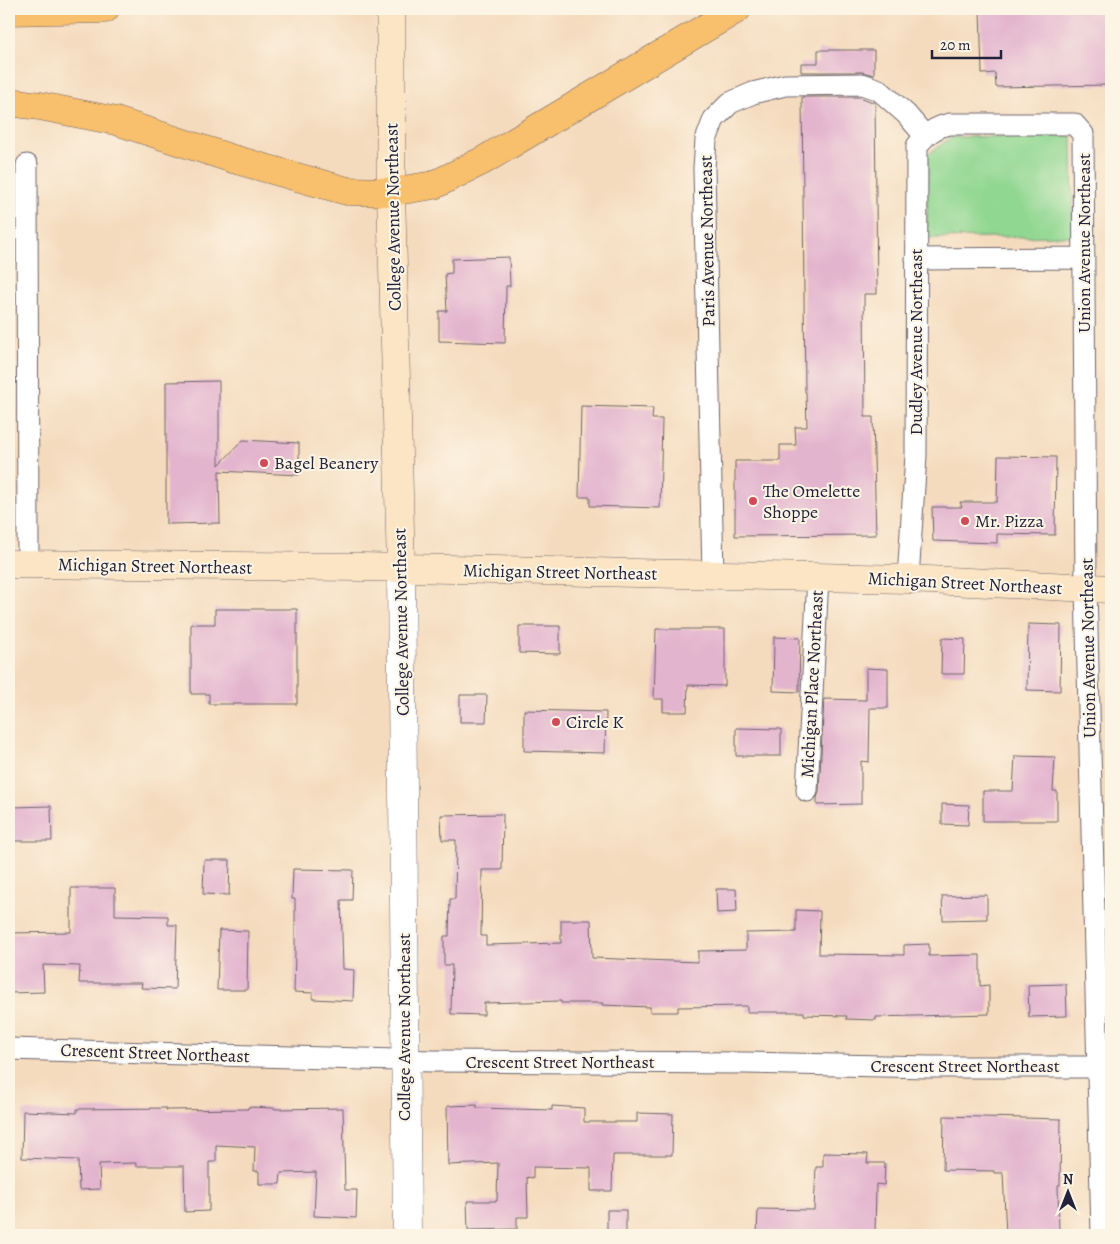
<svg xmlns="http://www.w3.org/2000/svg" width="1120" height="1244" font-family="Alegreya,serif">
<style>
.green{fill:#90d791;stroke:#597c66}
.building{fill:#e3b4ce}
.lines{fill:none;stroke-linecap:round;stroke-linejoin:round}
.minor-casing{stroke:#6c6369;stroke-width:23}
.tertiary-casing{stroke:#6c6369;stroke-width:29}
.secondary-casing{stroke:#6c6369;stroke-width:29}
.motorway-casing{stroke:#6c6369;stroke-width:29}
.minor{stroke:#fff;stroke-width:21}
.tertiary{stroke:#fff;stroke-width:28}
.secondary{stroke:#fce5c4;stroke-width:28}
.motorway{stroke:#f8bf6c;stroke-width:28}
.poi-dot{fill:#d1495b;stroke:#fcf5e5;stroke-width:2}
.labels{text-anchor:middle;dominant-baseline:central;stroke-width:4;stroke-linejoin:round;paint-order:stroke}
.street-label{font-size:18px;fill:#22223b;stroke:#fcf5e5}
.poi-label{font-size:18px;fill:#22223b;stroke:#fcf5e5;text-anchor:start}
</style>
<rect width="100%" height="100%" fill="#fcf5e5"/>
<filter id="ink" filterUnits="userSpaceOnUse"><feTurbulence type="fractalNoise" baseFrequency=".02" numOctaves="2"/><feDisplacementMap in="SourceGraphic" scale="10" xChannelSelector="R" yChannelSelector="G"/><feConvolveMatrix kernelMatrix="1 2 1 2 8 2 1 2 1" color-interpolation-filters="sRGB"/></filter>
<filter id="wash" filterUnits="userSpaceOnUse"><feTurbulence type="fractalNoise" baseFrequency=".0096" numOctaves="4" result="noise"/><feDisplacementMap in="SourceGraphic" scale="20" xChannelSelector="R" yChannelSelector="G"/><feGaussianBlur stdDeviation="1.12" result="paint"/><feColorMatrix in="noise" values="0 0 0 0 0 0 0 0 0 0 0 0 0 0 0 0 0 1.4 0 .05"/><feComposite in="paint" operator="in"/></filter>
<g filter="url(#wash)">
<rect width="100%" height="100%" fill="#f5dbbe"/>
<!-- green -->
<path class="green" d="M1072 136 1073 236 927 238 928 154 952 137Z"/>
<g id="blocks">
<!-- building -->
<path class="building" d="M980 9H1111V85L996 87 995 73 982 74Z
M818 50H874V75L862 72H801V63H818Z
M802 97H860L875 103 877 294H864L865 417H873L876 535 735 536V461H780V445H796L795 427H807L806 392H805Z
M509 257 510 286H506L505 343 439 341V311H447L445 274 452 273V259Z
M219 381V465L243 440 299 443V475L219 471 220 523 166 524V382Z
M581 406 653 408 652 419H662L660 508 590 506V497H579Z
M998 456 1056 457 1055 535 997 534V543L933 541 932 507H962L960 502H997Z
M215 609H297V704H209V694H191V624H215Z
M1028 624 1061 625 1060 691 1027 690Z
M519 626H560V654L519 653Z
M656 629H725V686L688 685 687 712H663V699H654Z
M774 637 800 638 799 692 773 691Z
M942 638 965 639 964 674H941Z
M866 668 888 669V708H870L869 762 861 761V804L817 805V798L819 792 824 699 866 700Z
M460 695H487L486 722H460Z
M524 710 606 712 605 753 524 751Z
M736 728 781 729V756H736Z
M1015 756 1055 757 1053 791H1057V821H983V791H1013Z
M942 804 969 805 968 825 942 824Z
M51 806 52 841H13L12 807Z
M503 814 502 870H482L481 936H486V945L561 943V920H591L592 958 698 962V951L746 950V933L796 932V910L820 911 819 954 904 955V945L929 944V956L980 955V986L989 985V1014L876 1017V1020L846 1019 847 1016 804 1015V1012H747V1006L678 1007V1012H650V1007L602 1005 603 1003H561V1001L484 1003V1015L451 1014 452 965H444V936H449L450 899H455L456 840H442L441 815Z
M204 860H230L229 895 203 894Z
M293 869 353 870 352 900H341L343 969 354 970 353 1001 313 999V993L294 992 295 951V899H292Z
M71 888H115V915L168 916V925H177L175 989 141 988 142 983H79L80 966 43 965 44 992 9 993V933L71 932Z
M716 889H736L737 912 717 913Z
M987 895V919L943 920 942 896Z
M219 930 248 931 247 990H217Z
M1066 984 1067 1016 1029 1017 1028 985Z
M477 1105V1108L552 1110V1106L584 1108V1122H637V1113L673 1114 672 1155H613L612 1191H591V1168L533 1167V1178L527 1177 528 1217H517V1229L468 1230 467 1201H497L498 1163 448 1165 447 1106Z
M248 1107 275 1108V1109L343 1108 345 1190H357L356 1218 314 1216 316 1172 281 1173 280 1184H259V1171H254L255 1147 216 1145V1162H209V1211L185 1212 184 1166H136V1163L99 1164 100 1189 79 1190 78 1160 22 1158 23 1111 77 1113V1109L166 1108V1110L248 1109Z
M944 1116 1061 1119 1060 1185H1058L1059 1235H1006L1003 1173H994V1171L943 1170Z
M823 1153 868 1154 867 1163H885L884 1185 876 1184 875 1235H757L758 1209 814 1210 816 1167H823Z
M607 1210H626V1235H607Z"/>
</g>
</g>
<g filter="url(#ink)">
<use href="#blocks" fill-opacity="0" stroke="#6c6369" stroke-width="1"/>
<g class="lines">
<defs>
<path id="minor" d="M27 165 28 564
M916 259 1084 258
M713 575 704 168 706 140 714 119 730 103 753 93 785 85 862 84 879 90 906 114 925 136
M908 579 916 455 917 146C926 134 935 127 950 124H1074L1083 134 1086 588 1102 1235
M807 791 818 577
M9 1049 432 1061 745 1063 929 1067H1111"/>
<path id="tertiary" d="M401 568 407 1235"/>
<path id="secondary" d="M391 9V192L401 568
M9 564 362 567 908 579 1111 589"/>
<path id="motorway" d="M9 11 105 9
M9 102 40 106 116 121 233 159 347 191 391 192 434 185 484 160 737 9"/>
</defs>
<!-- minor casing -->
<use href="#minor" class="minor-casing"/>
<!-- tertiary casing -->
<use href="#tertiary" class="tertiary-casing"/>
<!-- secondary casing -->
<use href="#secondary" class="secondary-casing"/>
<!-- motorway casing -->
<use href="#motorway" class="motorway-casing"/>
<!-- minor -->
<use href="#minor" class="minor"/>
<!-- tertiary -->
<use href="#tertiary" class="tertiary"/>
<!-- secondary -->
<use href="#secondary" class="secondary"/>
<!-- motorway -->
<use href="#motorway" class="motorway"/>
</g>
</g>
<!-- markers -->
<g class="poi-dot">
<circle cx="264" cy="463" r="5"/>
<circle cx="753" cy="501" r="5"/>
<circle cx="965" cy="521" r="5"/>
<circle cx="556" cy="722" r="5"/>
</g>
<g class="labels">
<!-- street labels -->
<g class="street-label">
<text transform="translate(393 217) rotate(-91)">College Avenue Northeast</text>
<text transform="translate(707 241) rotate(-91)">Paris Avenue Northeast</text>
<text transform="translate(1084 243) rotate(-90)">Union Avenue Northeast</text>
<text transform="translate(916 342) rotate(-90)">Dudley Avenue Northeast</text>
<text transform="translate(155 566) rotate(1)">Michigan Street Northeast</text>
<text transform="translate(560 572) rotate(1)">Michigan Street Northeast</text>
<text transform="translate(965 583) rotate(3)">Michigan Street Northeast</text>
<text transform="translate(401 622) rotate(-91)">College Avenue Northeast</text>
<text transform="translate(1088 648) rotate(-91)">Union Avenue Northeast</text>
<text transform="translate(812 684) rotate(-87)">Michigan Place Northeast</text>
<text transform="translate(404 1027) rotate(-90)">College Avenue Northeast</text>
<text transform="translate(155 1053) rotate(2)">Crescent Street Northeast</text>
<text x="560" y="1062">Crescent Street Northeast</text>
<text x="965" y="1066">Crescent Street Northeast</text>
</g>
<!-- poi labels -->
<g class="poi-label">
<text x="274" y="463">Bagel Beanery</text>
<text x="763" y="491">The Omelette<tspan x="763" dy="21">Shoppe</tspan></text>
<text x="975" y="521">Mr. Pizza</text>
<text x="566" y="722">Circle K</text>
</g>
</g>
<!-- margin -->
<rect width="1120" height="1244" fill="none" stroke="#fcf5e5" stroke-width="30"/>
<!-- north arrow -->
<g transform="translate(1068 1192)" stroke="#fcf5e5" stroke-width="4" paint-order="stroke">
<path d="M0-4L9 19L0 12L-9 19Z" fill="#22223b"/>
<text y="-8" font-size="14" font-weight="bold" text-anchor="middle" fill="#22223b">N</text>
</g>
<!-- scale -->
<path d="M932 50v8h69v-8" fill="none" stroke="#22223b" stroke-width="2.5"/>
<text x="940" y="50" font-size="15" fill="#22223b" stroke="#fcf5e5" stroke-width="4" paint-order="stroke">20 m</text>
</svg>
